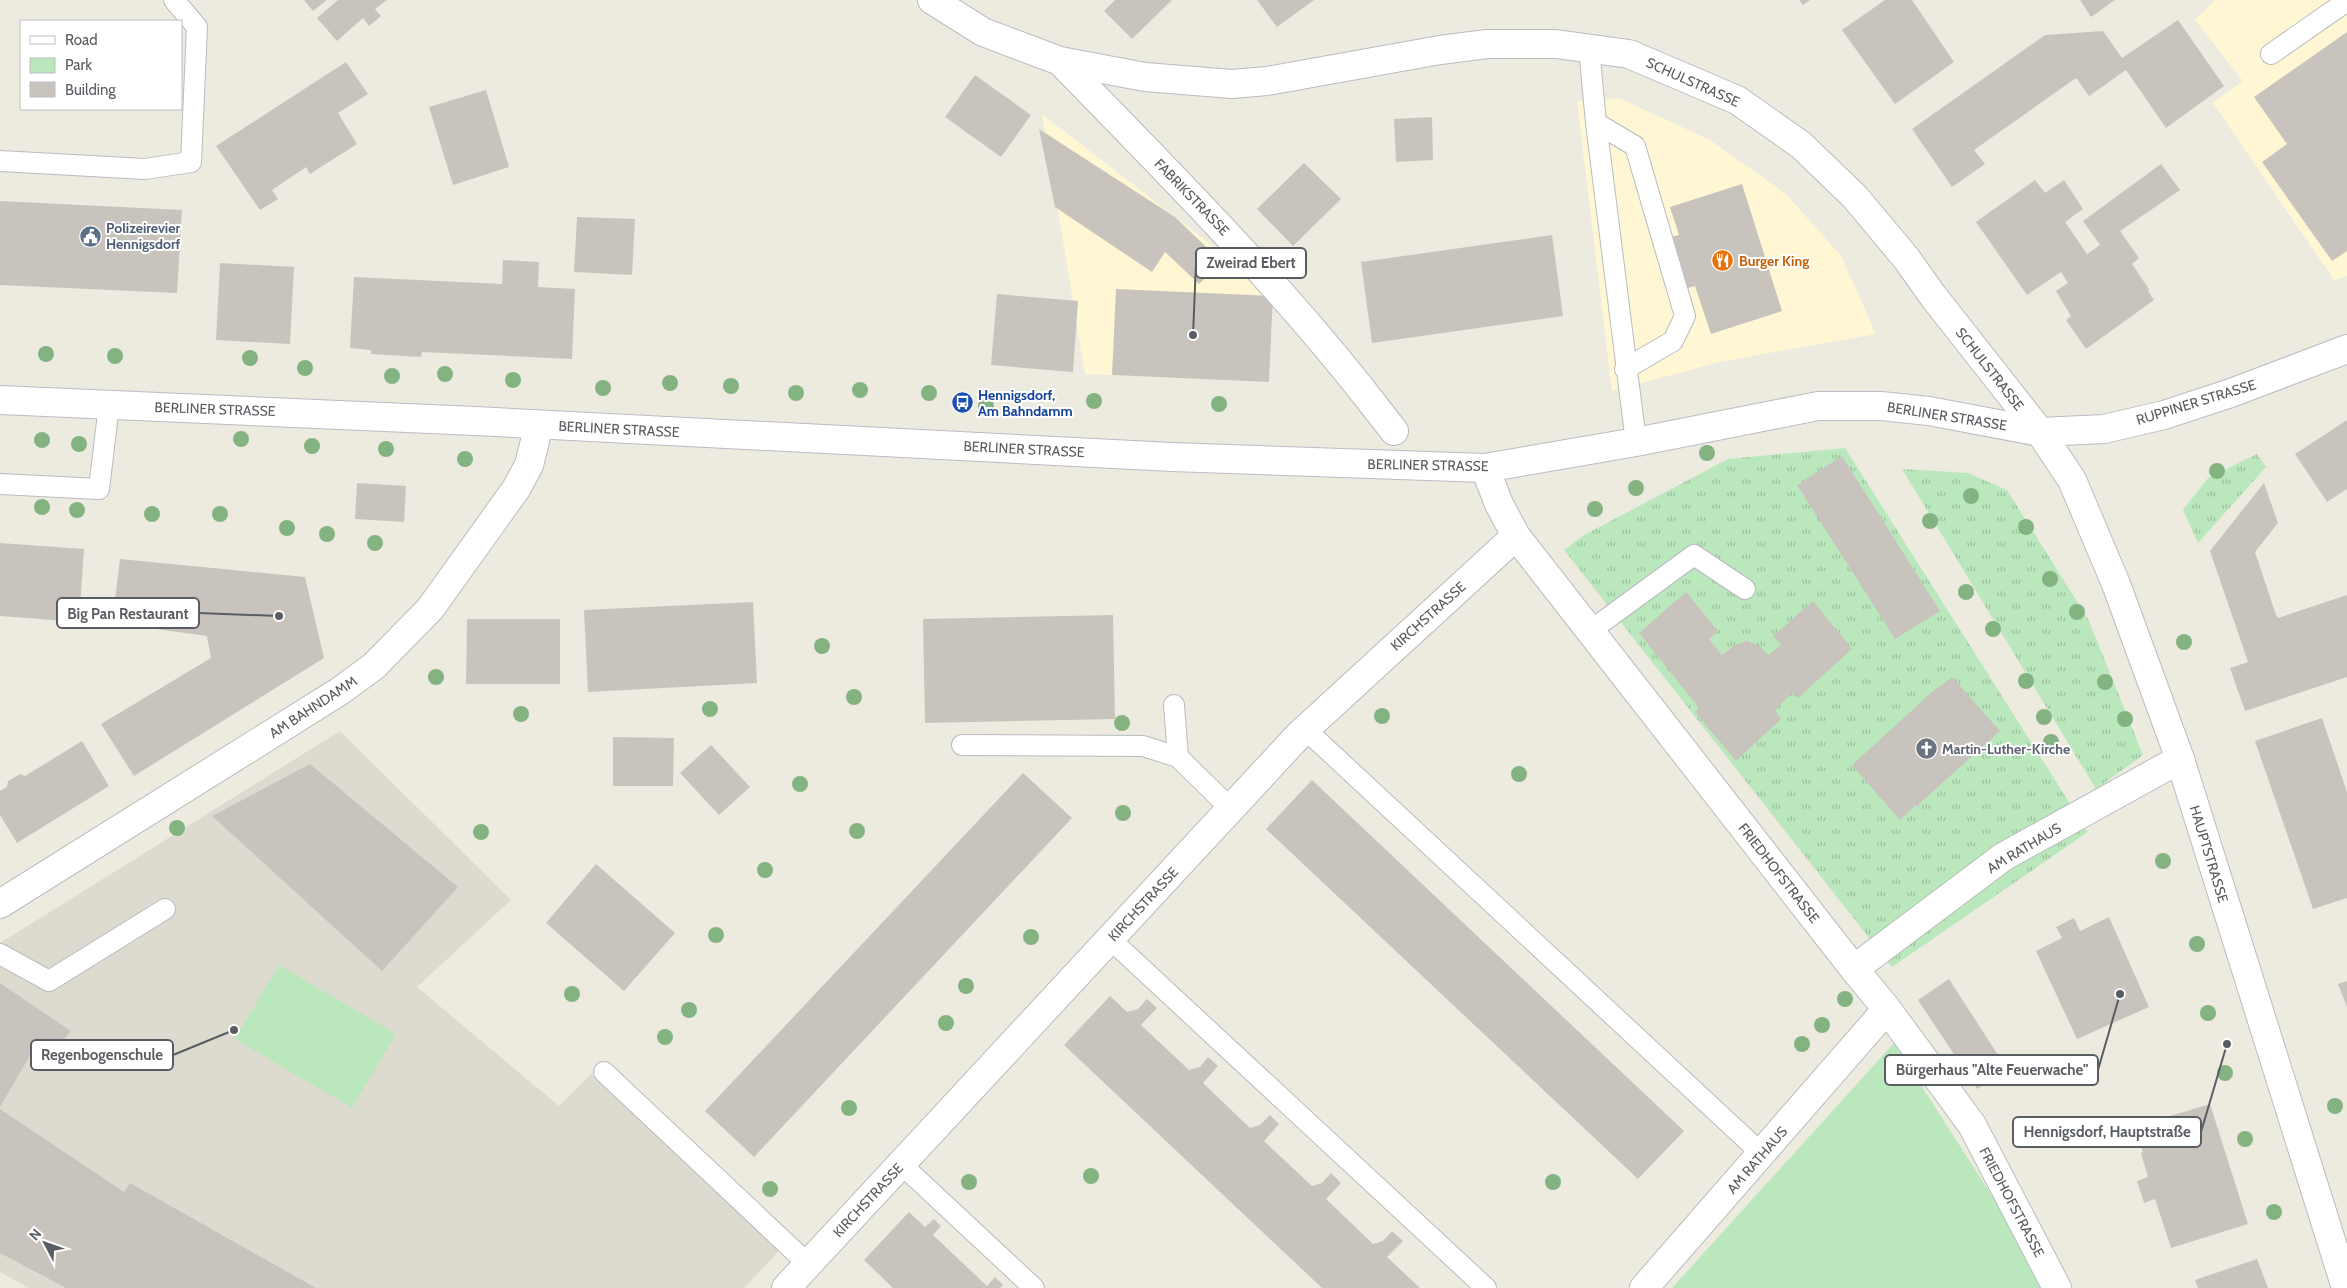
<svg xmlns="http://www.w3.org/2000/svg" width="2347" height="1288" font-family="Cabin,sans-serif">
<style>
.commercial{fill:#fff7d3}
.education{fill:#dddacf}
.grass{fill:url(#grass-tufts)}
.park{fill:#bae8bc}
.building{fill:#c8c4bd}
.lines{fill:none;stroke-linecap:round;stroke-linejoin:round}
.service-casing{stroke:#b8bbc0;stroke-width:22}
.pedestrian-casing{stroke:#b8bbc0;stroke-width:30}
.minor-casing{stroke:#b8bbc0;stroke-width:30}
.secondary-casing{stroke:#b9bcc3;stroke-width:30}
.service{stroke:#fff;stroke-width:20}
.pedestrian{stroke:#fff;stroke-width:28}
.minor{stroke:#fff;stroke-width:28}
.secondary{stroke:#fff;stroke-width:28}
.tree{fill:#84b382}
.labels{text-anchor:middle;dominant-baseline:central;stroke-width:4;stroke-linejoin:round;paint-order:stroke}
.street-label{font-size:14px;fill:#595d62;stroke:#fff}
.service-label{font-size:14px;font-weight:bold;fill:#4e5e75;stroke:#fff;text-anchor:start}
.food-label{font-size:14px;font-weight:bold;fill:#c56008;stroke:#fff;text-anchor:start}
.transit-label{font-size:14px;font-weight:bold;fill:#164399;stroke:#fff;text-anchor:start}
.worship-label{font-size:14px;font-weight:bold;fill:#5b616d;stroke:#fff;text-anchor:start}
.leader{fill:none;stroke:#595d62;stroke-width:2}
.callout-dot{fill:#595d62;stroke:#fff;stroke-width:2}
.callout{fill:#fff;stroke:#595d62;stroke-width:2}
.callout-label{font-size:15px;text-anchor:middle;font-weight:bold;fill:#595d62}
</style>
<defs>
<pattern id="grass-tufts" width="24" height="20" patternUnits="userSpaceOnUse" patternTransform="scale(1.25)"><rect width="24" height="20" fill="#bae8bc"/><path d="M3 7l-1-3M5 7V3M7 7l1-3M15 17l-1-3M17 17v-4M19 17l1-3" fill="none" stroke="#9abf9c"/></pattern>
</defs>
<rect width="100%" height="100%" fill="#edebe0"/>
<!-- commercial -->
<path class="commercial" d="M2215 0H2347V276L2334 280 2213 103 2243 81 2195 20Z
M1619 98 1710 140 1786 194 1841 256 1876 334 1719 362 1612 391 1577 101Z
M1042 114 1210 244 1273 296 1269 382 1085 374Z"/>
<!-- education -->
<path class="education" d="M340 731 511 900 417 987 559 1106 591 1074 781 1249 744 1288H29L0 1272V943Z"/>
<!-- grass -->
<path class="grass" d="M1845 448 2088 832 1892 967 1564 550 1584 535 1728 459Z
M2257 454 2266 467 2198 543 2183 510 2208 478Z
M1902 469 1968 473 2007 490 2088 619 2143 755 2096 789Z"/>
<!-- park -->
<path class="park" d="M279 965 396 1034 352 1108 235 1039Z
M1894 1043 2010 1224 2041 1288H1672Z"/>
<!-- building -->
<path class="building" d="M304 0H327L313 11Z
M338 0H387L375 9 381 16 369 26 363 18 337 41 317 18Z
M1115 0H1172L1132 39 1104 11Z
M1257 0H1314L1277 27Z
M1799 0H1810L1803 5Z
M1885 0H1912L1954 62 1895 104 1842 30Z
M2080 0H2115L2091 17Z
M2178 20 2224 86 2166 128 2126 70 2089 96 2076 78 1974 150 1985 164 1952 187 1912 129 2045 35 2103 31 2122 58Z
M2347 32V251L2332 261 2262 162 2287 144 2254 97Z
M346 62 368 94 338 113 357 144 310 174 306 167 272 190 278 199 260 210 216 146Z
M975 75 1031 115 1001 157 945 117Z
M486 90 509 167 453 185 429 107Z
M1432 117 1433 160 1396 162 1394 119Z
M1039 129 1175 217 1222 262 1199 284 1165 252 1152 272 1055 207Z
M1304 163 1341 199 1293 246 1257 209Z
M2161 164 2180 190 2120 231 2139 258 2132 264 2149 289 2148 291 2154 300 2086 349 2066 320 2071 316 2056 291 2068 283 2061 272 2027 295 1976 222 2035 180 2045 193 2064 180 2083 209 2065 222 2087 254 2100 245 2083 221Z
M1742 184 1782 311 1711 334 1695 286 1688 288 1671 237 1679 235 1670 207Z
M0 201 182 210 177 293 0 285Z
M577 217 635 219 632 275 574 272Z
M1552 235 1563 316 1372 343 1361 262Z
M503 260 539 262 538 287 575 289 572 359 422 352 421 357 371 354V350L350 348 354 277 502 284Z
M220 263 294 267 290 344 216 340Z
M1116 289 1273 296 1269 382 1112 375Z
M997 294 1078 301 1073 372 991 365Z
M2347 420V489L2327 502 2295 454Z
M1842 456 1940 611 1895 639 1797 485Z
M357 483 406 486 404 522 355 519Z
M2264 483 2278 523 2255 552 2276 615 2278 618 2347 595V677L2245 711 2230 668 2248 662 2210 551Z
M0 543 84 549 79 622 0 616Z
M120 559 305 577 324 658 134 776 101 724 211 658 207 636 112 623Z
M1686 592 1718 631 1709 639 1722 655 1735 645 1747 641 1760 646 1768 655 1781 645 1773 636 1813 601 1852 649 1798 698 1792 693 1775 710 1781 719 1736 761 1695 712 1699 708 1639 633Z
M753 602 757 683 588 692 584 610Z
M1113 615 1115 719 925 723 923 619Z
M467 619H560V684H466Z
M1952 677 2000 731 1920 803 1918 807 1916 805 1900 820 1852 765 1931 693Z
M2322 718 2347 792V898L2313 909 2255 741Z
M613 737 674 738 673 786H613Z
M82 741 109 786 17 843 0 815V791L7 787 8 781 20 774 25 776Z
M711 745 750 787 719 815 680 773Z
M310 764 458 887 382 971 212 816Z
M1023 773 1072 818 754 1157 705 1111Z
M1312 780 1684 1131 1638 1179 1266 829Z
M596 864 675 933 624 991 546 923Z
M2109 917 2149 1007 2077 1039 2036 951 2062 938 2056 927 2074 918 2080 931Z
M1949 979 2007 1069 1977 1089 1918 1000Z
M2347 981V1007L2338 984Z
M0 983 71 1031 48 1060 33 1050 0 1107Z
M1110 996 1127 1012 1138 1009 1147 999 1157 1008 1141 1025 1189 1070 1200 1067 1208 1057 1218 1066 1203 1083 1250 1128 1260 1125 1270 1115 1279 1124 1264 1141 1312 1186 1322 1183 1331 1173 1341 1183 1326 1199 1373 1244 1383 1241 1392 1231 1403 1241 1387 1257 1420 1288H1322L1064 1045Z
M2210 1104 2248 1224 2171 1248 2155 1199 2144 1203 2137 1181 2148 1177 2141 1153 2143 1152 2134 1127Z
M0 1109 124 1192 130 1183 316 1288H66L0 1253Z
M909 1212 925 1227 934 1219 941 1226 933 1235 987 1286 995 1277 1003 1285 1000 1288H893L864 1260Z
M2257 1259 2268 1288H2198L2195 1280Z"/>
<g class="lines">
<defs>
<path id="service" d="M1589 48 1596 123 1636 442
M2271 54 2347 1
M1596 123 1635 146 1685 316 1673 341 1625 369
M0 161 145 169 191 162 197 27 174 0
M0 484 99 489 109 405
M1590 631 1694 555 1745 589
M1174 705 1178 757 1231 809
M1305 729 1762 1154
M962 745 1143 746 1178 757
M1110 939 1486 1288
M0 954 49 981 165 909
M604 1072 808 1264
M901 1164 1034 1288"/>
<path id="pedestrian" d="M1362 390 1394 431"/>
<path id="minor" d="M932 0 983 32 1060 61 1145 77 1232 84 1267 81 1440 50 1487 44H1556L1629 54 1737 100 1801 145 1855 197 1906 258 1933 296 2040 432
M1060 61C1164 168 1269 273 1362 390
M1485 468 1499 504 1516 536 1854 969 1887 1009 1972 1125 2057 1288
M0 904 340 691 374 666 430 609 516 489 529 465 539 425
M1854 969 2003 857 2180 759
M786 1288 1299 735 1516 536
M1644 1288 1887 1009"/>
<path id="secondary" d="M0 400 475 421 1172 457 1485 468 1636 442 1818 406H1881L1929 411 2040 432 2104 429 2164 415 2231 393 2347 349
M2040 432 2072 480 2116 584 2180 759 2346 1288"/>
</defs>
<!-- service casing -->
<use href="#service" class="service-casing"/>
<!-- pedestrian casing -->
<use href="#pedestrian" class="pedestrian-casing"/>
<!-- minor casing -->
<use href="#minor" class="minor-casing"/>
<!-- secondary casing -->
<use href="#secondary" class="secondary-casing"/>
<!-- service -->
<use href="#service" class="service"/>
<!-- pedestrian -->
<use href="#pedestrian" class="pedestrian"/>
<!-- minor -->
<use href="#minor" class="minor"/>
<!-- secondary -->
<use href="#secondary" class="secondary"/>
</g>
<!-- trees -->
<g class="tree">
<circle cx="46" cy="354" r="8"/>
<circle cx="115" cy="356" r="8"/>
<circle cx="250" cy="358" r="8"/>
<circle cx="305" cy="368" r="8"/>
<circle cx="445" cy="374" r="8"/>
<circle cx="392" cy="376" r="8"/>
<circle cx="513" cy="380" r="8"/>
<circle cx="670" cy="383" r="8"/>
<circle cx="731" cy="386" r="8"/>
<circle cx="603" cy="388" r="8"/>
<circle cx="860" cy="390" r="8"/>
<circle cx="796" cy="393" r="8"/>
<circle cx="929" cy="393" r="8"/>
<circle cx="1094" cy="401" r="8"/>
<circle cx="1219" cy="404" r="8"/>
<circle cx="986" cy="406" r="8"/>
<circle cx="241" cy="439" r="8"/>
<circle cx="42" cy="440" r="8"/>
<circle cx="79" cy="444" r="8"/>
<circle cx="312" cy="446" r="8"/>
<circle cx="386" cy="449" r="8"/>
<circle cx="1707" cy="453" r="8"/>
<circle cx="465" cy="459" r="8"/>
<circle cx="2217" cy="471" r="8"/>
<circle cx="1636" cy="488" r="8"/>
<circle cx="1971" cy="496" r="8"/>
<circle cx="42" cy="507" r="8"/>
<circle cx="1595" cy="509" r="8"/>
<circle cx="77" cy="510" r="8"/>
<circle cx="152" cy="514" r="8"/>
<circle cx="220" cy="514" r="8"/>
<circle cx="1930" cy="521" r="8"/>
<circle cx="2026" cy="527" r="8"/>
<circle cx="287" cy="528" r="8"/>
<circle cx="327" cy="534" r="8"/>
<circle cx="375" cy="543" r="8"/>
<circle cx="2050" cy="579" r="8"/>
<circle cx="1966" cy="592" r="8"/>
<circle cx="2077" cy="612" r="8"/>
<circle cx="1993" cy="629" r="8"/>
<circle cx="2184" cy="642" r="8"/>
<circle cx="822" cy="646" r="8"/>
<circle cx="436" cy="677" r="8"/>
<circle cx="2026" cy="681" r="8"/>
<circle cx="2105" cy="682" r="8"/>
<circle cx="854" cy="697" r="8"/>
<circle cx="710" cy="709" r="8"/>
<circle cx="521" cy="714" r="8"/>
<circle cx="1382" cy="716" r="8"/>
<circle cx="2044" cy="717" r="8"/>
<circle cx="2125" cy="719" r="8"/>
<circle cx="1122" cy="723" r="8"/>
<circle cx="2051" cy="742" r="8"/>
<circle cx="1519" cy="774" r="8"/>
<circle cx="800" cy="784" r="8"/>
<circle cx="1123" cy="813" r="8"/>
<circle cx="177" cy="828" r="8"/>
<circle cx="857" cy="831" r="8"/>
<circle cx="481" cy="832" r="8"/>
<circle cx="2163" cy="861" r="8"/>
<circle cx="765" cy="870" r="8"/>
<circle cx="716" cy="935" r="8"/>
<circle cx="1031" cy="937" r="8"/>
<circle cx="2197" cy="944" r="8"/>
<circle cx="966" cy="986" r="8"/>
<circle cx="572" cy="994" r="8"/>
<circle cx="1845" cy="999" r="8"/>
<circle cx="689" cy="1010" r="8"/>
<circle cx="2208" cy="1013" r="8"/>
<circle cx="946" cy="1023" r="8"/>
<circle cx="1822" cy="1025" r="8"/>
<circle cx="665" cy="1037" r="8"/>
<circle cx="1802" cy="1044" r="8"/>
<circle cx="2225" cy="1073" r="8"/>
<circle cx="2335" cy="1106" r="8"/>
<circle cx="849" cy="1108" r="8"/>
<circle cx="2245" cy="1139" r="8"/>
<circle cx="1091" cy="1176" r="8"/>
<circle cx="969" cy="1182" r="8"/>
<circle cx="1553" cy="1182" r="8"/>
<circle cx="770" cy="1189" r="8"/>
<circle cx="2274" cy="1212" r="8"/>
</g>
<!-- icons -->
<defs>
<symbol id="civic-disc" viewBox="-11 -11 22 22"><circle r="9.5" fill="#5c6f8a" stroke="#fff"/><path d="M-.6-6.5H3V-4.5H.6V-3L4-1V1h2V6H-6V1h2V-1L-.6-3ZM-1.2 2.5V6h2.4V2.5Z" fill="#fff"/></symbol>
<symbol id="restaurant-disc" viewBox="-11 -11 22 22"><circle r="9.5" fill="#e8710a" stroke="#fff"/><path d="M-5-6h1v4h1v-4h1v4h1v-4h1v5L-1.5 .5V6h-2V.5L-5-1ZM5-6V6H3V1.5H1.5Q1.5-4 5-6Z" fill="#fff"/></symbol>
<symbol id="bus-disc" viewBox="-11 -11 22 22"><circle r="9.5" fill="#1a4fb4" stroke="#fff"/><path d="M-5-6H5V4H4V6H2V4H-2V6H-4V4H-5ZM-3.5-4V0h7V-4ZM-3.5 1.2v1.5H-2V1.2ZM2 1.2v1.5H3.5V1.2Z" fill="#fff"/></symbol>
<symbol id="church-disc" viewBox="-11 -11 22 22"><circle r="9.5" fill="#6b7280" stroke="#fff"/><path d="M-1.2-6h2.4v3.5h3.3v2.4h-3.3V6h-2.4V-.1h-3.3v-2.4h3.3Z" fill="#fff"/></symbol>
</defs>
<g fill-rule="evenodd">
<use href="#civic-disc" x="78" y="224" width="25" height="25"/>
<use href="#restaurant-disc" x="1710" y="248" width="25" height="25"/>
<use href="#bus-disc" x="950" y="390" width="25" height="25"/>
<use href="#church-disc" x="1914" y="736" width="25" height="25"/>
</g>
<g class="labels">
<!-- street labels -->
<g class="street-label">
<text transform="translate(1693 82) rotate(24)">SCHULSTRASSE</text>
<text transform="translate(1192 197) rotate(46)">FABRIKSTRASSE</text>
<text transform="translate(1990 369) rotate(52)">SCHULSTRASSE</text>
<text transform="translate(2196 402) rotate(-17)">RUPPINER STRASSE</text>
<text transform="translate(215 409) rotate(2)">BERLINER STRASSE</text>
<text transform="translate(1947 416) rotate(9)">BERLINER STRASSE</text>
<text transform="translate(619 429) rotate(3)">BERLINER STRASSE</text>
<text transform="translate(1024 449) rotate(3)">BERLINER STRASSE</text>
<text transform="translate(1428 465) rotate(1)">BERLINER STRASSE</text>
<text transform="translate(1428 616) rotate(-42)">KIRCHSTRASSE</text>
<text transform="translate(313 707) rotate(-33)">AM BAHNDAMM</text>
<text transform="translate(2024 848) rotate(-31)">AM RATHAUS</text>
<text transform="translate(2209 854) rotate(73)">HAUPTSTRASSE</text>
<text transform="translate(1779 873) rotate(52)">FRIEDHOFSTRASSE</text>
<text transform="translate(1143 904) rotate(-47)">KIRCHSTRASSE</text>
<text transform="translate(1757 1160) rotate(-49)">AM RATHAUS</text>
<text transform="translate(868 1200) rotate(-47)">KIRCHSTRASSE</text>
<text transform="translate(2012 1202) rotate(62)">FRIEDHOFSTRASSE</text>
</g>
<!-- service labels -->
<g class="service-label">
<text x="106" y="228">Polizeirevier<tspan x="106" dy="16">Hennigsdorf</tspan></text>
</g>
<!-- food labels -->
<g class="food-label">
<text x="1739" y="261">Burger King</text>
</g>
<!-- transit labels -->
<g class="transit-label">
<text x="978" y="395">Hennigsdorf,<tspan x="978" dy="16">Am Bahndamm</tspan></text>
</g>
<!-- worship labels -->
<g class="worship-label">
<text x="1942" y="749">Martin-Luther-Kirche</text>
</g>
</g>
<!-- callouts -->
<path class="leader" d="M1193 335L1196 263M279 616L199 613M234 1030L173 1055M2120 994L2098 1070M2227 1044L2201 1132"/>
<g class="callout-dot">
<circle cx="1193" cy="335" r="5"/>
<circle cx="279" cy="616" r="5"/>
<circle cx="234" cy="1030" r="5"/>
<circle cx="2120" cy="994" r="5"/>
<circle cx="2227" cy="1044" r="5"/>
</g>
<g class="callout">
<rect x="1196" y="248" width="110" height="30" rx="5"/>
<rect x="57" y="598" width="142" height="30" rx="5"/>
<rect x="31" y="1040" width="142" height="30" rx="5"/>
<rect x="1885" y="1055" width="213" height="30" rx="5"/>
<rect x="2013" y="1117" width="188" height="30" rx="5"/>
</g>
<g class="callout-label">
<text x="1251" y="268">Zweirad Ebert</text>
<text x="128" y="619">Big Pan Restaurant</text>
<text x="102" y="1060">Regenbogenschule</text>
<text x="1992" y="1075">Bürgerhaus "Alte Feuerwache"</text>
<text x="2107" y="1137">Hennigsdorf, Hauptstraße</text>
</g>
<!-- legend -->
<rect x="20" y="20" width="162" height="90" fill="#ffffff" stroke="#bdbec0"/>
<rect x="30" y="36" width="25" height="8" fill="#ffffff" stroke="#bdbec0"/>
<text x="65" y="45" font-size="15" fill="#595d62">Road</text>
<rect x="30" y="58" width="25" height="15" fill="#bae8bc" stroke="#bdbec0"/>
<text x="65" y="70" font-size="15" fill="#595d62">Park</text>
<rect x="30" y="82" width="25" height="15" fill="#c8c4bd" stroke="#bdbec0"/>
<text x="65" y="95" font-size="15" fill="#595d62">Building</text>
<!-- north arrow -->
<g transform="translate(45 1243) rotate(311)" stroke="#ffffff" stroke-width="4" paint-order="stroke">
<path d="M0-4L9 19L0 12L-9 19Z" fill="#595d62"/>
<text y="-8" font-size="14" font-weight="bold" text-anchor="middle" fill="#595d62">N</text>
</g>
</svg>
